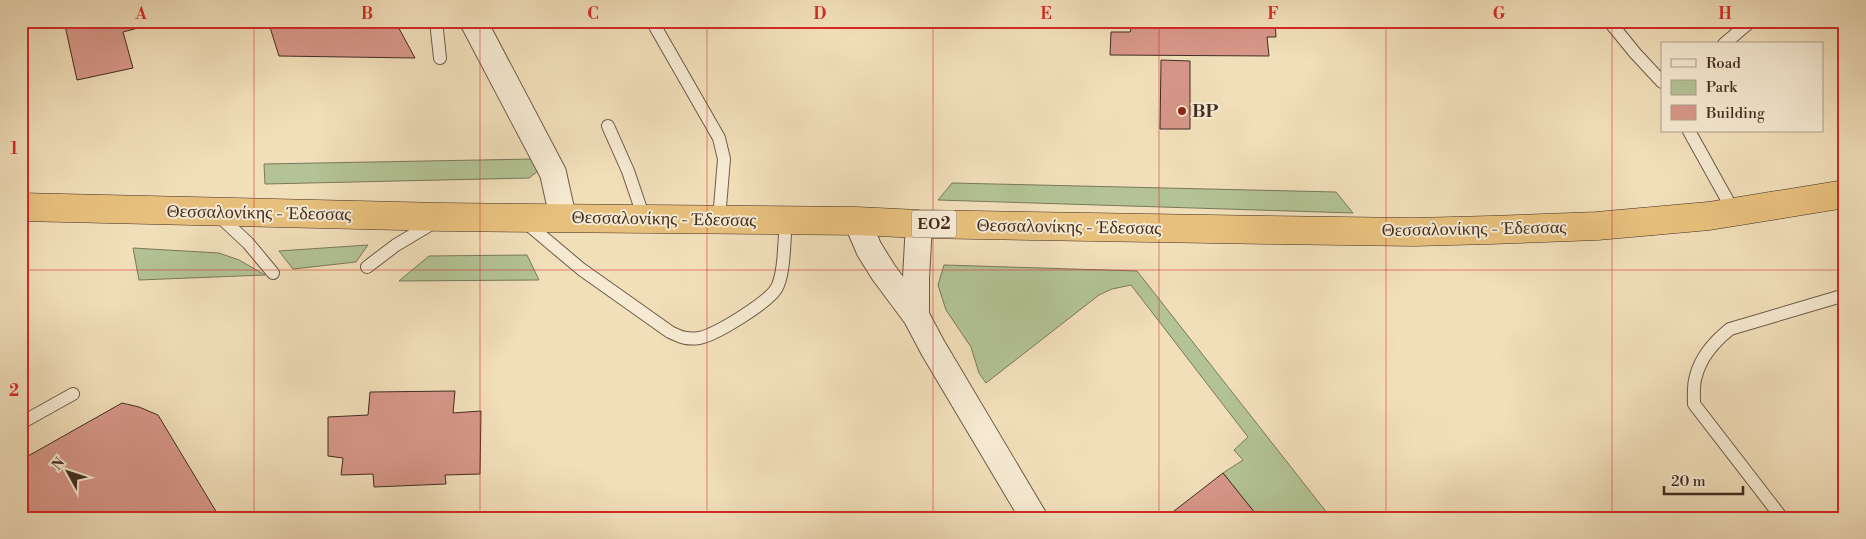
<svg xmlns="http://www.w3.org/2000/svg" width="1866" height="539" font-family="'Libre Bodoni',serif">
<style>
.green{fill:#b3c395;stroke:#7a785c}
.building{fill:#d79789;stroke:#412d22}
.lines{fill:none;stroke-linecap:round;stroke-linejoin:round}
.service-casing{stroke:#6d5a48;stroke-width:14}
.minor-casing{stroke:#6d5a48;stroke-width:28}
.trunk-casing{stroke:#412d22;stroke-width:29}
.service{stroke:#f6ead2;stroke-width:12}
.minor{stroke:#f6ead2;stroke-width:26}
.trunk{stroke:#e8c07d;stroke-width:28}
.grid{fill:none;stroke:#d62828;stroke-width:1;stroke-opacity:0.55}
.poi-dot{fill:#8f2418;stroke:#f6ead2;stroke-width:2}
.labels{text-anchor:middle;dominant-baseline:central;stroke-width:4;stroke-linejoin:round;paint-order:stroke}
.shield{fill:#f6ead2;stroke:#776657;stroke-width:1}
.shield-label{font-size:16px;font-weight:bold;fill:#412d22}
.poi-label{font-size:18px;font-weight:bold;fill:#412d22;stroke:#f6ead2;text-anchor:start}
.street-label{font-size:18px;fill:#412d22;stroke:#f6ead2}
.neatline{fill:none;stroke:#d62828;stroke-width:2}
.grid-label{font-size:16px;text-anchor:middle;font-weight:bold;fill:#d62828}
</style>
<rect width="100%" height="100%" fill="#f1dfba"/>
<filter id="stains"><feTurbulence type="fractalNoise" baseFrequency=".004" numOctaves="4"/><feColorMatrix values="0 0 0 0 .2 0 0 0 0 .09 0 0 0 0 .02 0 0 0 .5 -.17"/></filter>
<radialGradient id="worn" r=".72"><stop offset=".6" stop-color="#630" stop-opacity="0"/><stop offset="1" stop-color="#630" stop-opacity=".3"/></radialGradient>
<!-- green -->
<path class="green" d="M534 159 538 171 529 178 265 184 264 164Z
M952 183 1336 192 1353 213 938 200Z
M368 245 356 262 293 269 279 251Z
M133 248 219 253 239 260 265 275 139 280Z
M527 255 539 280 399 281 429 256Z
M944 265 1137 271 1331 518H1259L1223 473 1243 460 1234 450 1248 437 1131 285 1112 289 1099 295 986 383 979 373 971 347 946 310 938 285Z"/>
<!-- building -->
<path class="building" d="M64 21H136L138 28 123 32 133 68 77 80Z
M268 21H395L415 58 279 56Z
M1176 21H1275L1276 37H1267L1269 56 1110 55 1111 32H1130L1133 23 1176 25Z
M1161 60 1190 61V129H1160Z
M455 391 453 413 481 411 480 474 445 475 446 484 374 487 373 474 341 475 343 458 328 456V417L368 415 370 392Z
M122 403 139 407 158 415 220 518H21V460Z
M1223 473 1259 518H1165Z"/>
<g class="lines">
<defs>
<path id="service" d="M436 21 440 58
M1609 21 1635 53 1662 82
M656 28 719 138 724 159 719 219
M1724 44 1751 21
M608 126 628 171 644 218
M1689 131 1734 212
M218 215 248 243 273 273
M524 221 581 269 670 332C680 337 688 340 699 338 716 335 767 303 776 289 785 275 784 238 786 220
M367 267 396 245 433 223
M21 423 73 394
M1782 518 1694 404C1694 395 1693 384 1696 376 1701 356 1715 341 1730 329L1845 295"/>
<path id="minor" d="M473 21 553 173 563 218
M857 221 869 249 884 273 916 316 933 348 1034 518
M916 316V278L919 224"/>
<path id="trunk" d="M21 207 443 217 857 221 919 224 1269 230 1414 232 1490 230 1597 226 1709 216 1845 194"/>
</defs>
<!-- service casing -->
<use href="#service" class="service-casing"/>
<!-- minor casing -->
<use href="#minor" class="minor-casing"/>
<!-- trunk casing -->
<use href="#trunk" class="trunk-casing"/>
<!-- service -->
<use href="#service" class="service"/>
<!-- minor -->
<use href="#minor" class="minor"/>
<!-- trunk -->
<use href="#trunk" class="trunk"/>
</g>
<!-- grid -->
<path class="grid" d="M254 21V518M480 21V518M707 21V518M933 21V518M1159 21V518M1386 21V518M1612 21V518M21 270H1845"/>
<!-- markers -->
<circle class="poi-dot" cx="1182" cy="111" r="5"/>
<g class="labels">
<!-- shield labels -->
<rect class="shield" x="911.5" y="210.5" width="45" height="27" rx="4"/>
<g class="shield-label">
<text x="934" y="224">ΕΟ2</text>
</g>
<!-- poi labels -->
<g class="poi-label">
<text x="1192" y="111">BP</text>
</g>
<!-- street labels -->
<g class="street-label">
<text transform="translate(259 213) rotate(1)">Θεσσαλονίκης - Έδεσσας</text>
<text transform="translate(664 219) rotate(1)">Θεσσαλονίκης - Έδεσσας</text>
<text transform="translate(1069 227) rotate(1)">Θεσσαλονίκης - Έδεσσας</text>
<text transform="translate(1474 229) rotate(-1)">Θεσσαλονίκης - Έδεσσας</text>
</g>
</g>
<!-- margin -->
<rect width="1866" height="539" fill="none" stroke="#f1dfba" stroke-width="55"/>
<!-- legend -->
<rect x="1661" y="42" width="162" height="90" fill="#f6ead2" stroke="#ae9e8c"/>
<rect x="1671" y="59" width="25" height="8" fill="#f6ead2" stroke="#ae9e8c"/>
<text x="1706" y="68" font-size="15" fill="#412d22">Road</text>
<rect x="1671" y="80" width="25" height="15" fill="#b3c395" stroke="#ae9e8c"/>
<text x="1706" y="92" font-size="15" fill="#412d22">Park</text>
<rect x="1671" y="105" width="25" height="15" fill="#d79789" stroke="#ae9e8c"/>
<text x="1706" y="118" font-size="15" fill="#412d22">Building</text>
<!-- north arrow -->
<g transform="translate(68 472) rotate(310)" stroke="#f6ead2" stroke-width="4" paint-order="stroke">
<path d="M0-4L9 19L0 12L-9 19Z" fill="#412d22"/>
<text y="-8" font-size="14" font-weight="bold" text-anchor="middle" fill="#412d22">N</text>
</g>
<!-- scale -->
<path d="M1664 486v8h79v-8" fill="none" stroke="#412d22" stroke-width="2.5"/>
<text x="1671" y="486" font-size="15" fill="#412d22" stroke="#f6ead2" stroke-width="4" paint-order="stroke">20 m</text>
<rect x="28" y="28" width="1810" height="484" class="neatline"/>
<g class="grid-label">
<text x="141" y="19">A</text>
<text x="367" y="19">B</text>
<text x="593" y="19">C</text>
<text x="820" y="19">D</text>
<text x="1046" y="19">E</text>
<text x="1273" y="19">F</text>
<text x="1499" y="19">G</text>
<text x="1725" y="19">H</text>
<text x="14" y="154">1</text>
<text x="14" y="396">2</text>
</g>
<rect width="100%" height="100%" filter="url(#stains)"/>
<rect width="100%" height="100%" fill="url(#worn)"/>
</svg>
